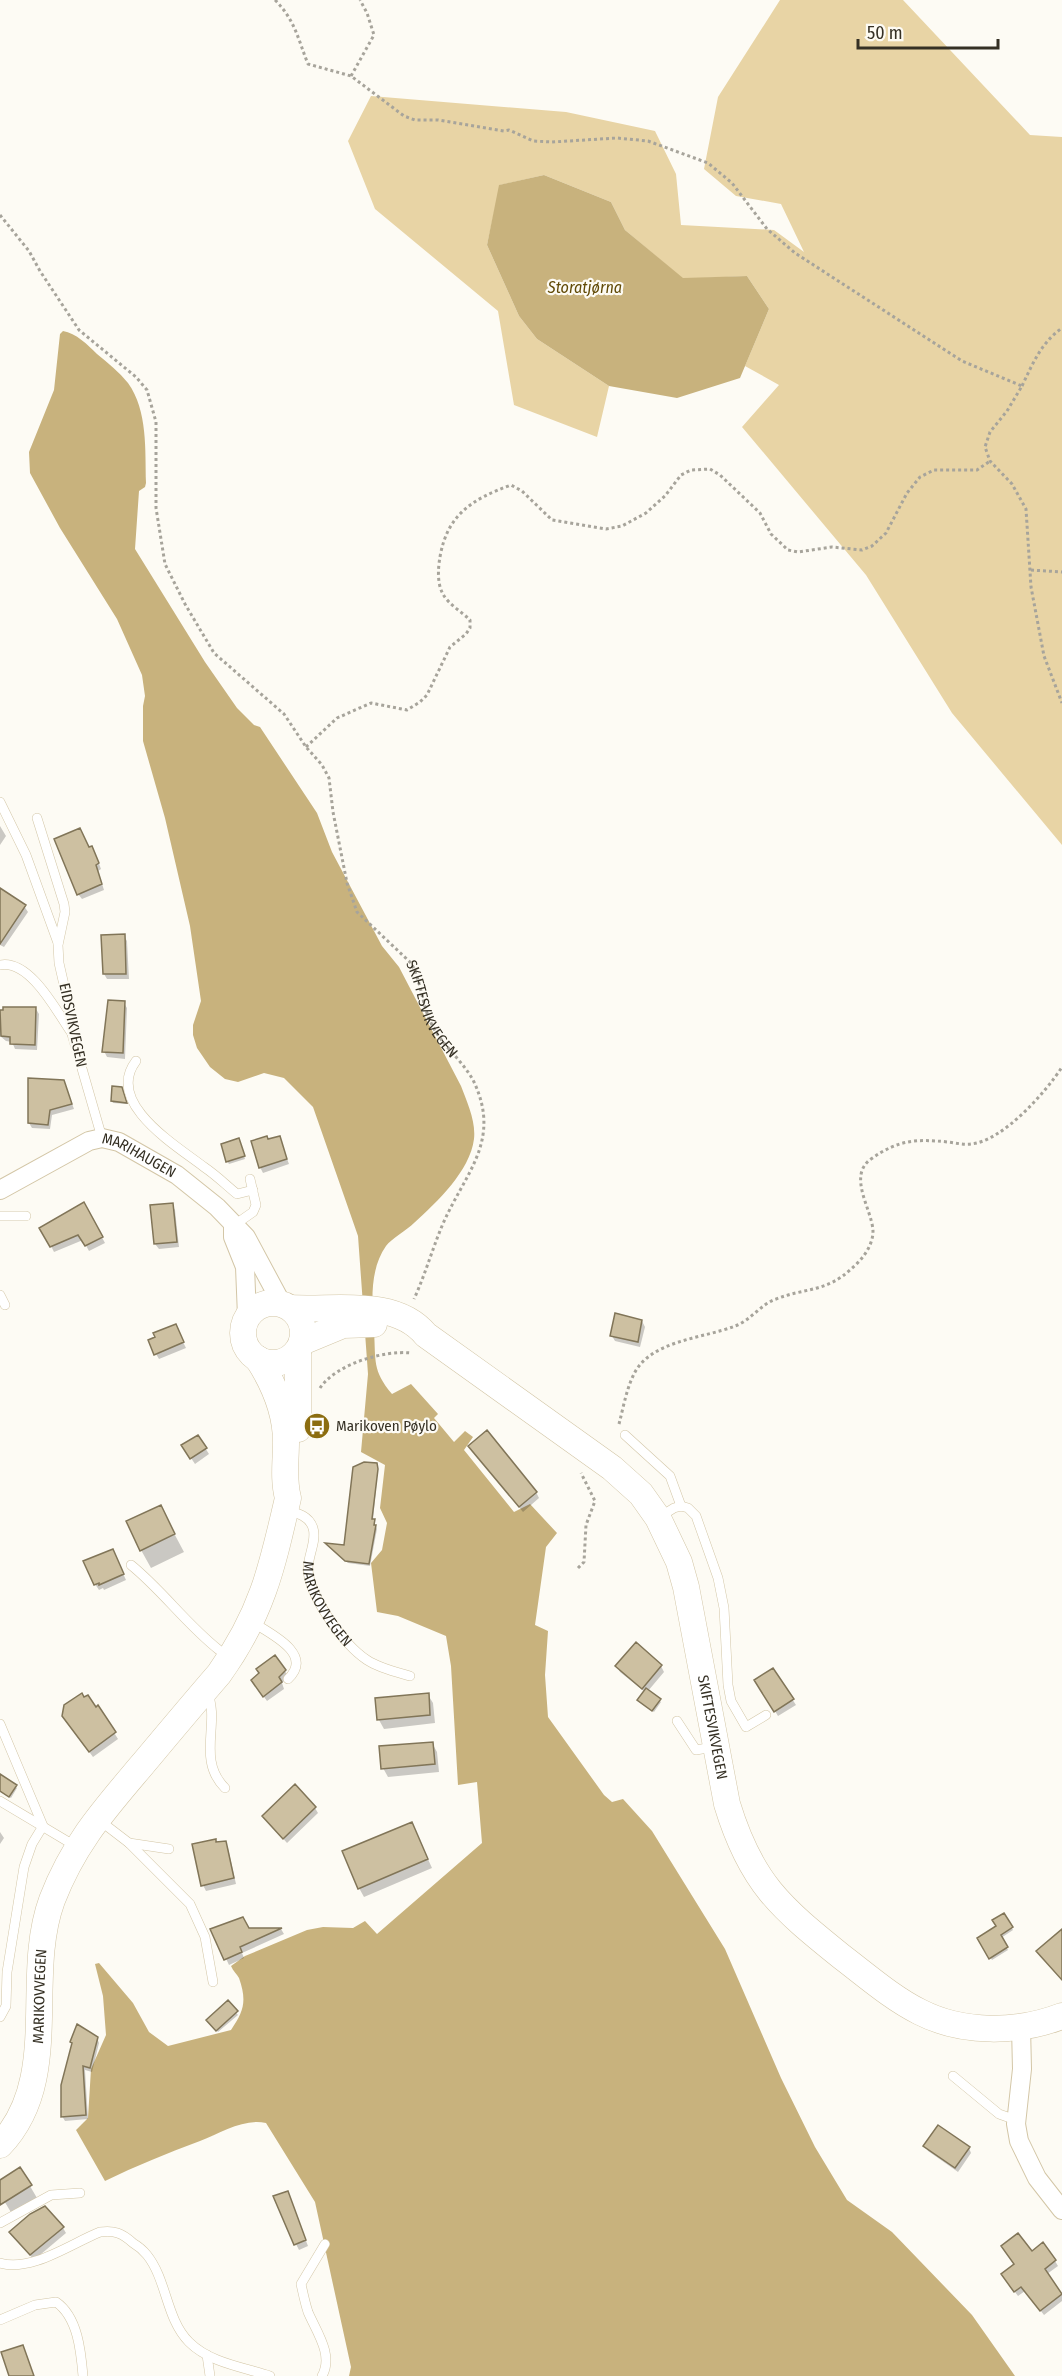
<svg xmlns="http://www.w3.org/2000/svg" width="1062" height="2376" font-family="'Fira Sans Condensed',sans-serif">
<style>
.green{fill:#e8d4a5}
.water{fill:#c8b27d}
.shadow{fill:#0003}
.building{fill:#cdc0a1;stroke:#817558;stroke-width:1.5}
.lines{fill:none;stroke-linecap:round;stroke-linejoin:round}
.lane-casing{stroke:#d3c6a6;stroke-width:10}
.street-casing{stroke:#d3c6a6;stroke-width:20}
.secondary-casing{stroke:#d3c6a6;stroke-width:27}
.path{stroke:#a7a49b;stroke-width:3;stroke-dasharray:3 3;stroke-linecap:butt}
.lane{stroke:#fff;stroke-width:9}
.street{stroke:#fff;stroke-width:18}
.secondary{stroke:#fff;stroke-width:26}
.labels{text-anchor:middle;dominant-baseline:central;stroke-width:4.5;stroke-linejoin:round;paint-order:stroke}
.street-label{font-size:15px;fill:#353024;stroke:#fdfbf4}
.poi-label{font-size:15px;fill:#353024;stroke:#fdfbf4;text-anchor:start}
.water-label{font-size:16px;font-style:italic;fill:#614a06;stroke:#fdfbf4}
</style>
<rect width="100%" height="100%" fill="#fdfbf4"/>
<!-- green -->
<path class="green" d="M780 0H903L1030 135 1062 137V845L952 713 866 575 742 427 779 385 745 366 769 309 747 276 683 279 625 230 611 202 544 175 500 185 487 245 519 316 537 339 609 386 597 437 514 405 498 311 375 209 348 141 371 96 566 112 655 131 676 174 681 225 774 230 804 252 781 204 736 196 704 169 718 97Z"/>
<!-- water -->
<path class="water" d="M544 175 611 202 625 230 683 278 747 276 769 309 740 378 677 398 609 386 537 339 519 316 487 245 499 185Z
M63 331C76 333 88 345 97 354 108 363 119 372 128 383 148 411 145 450 146 483L145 487 139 491 135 549 205 662 237 708 254 725 260 727 317 813 332 852 382 946 399 967 461 1086C467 1102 476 1121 474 1139 470 1171 437 1202 414 1223 407 1230 391 1239 386 1246 369 1270 372 1304 374 1331 376 1361 372 1370 392 1394L411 1384 438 1414 434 1418 454 1442 465 1431 473 1437 464 1450 514 1512 530 1504 557 1533 546 1547 535 1625 548 1631 545 1675 548 1717 604 1795 612 1802 623 1799 652 1831 725 1949 781 2078 815 2147 847 2200 892 2232 972 2315 1015 2376H349L351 2367 315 2202 266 2123C244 2118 221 2133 200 2141 167 2153 136 2166 105 2181L76 2130 88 2118 91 2069 106 2035 103 1996 95 1964 99 1963 133 2003 149 2032 168 2046 231 2030C244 2011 247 2001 239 1978 237 1974 233 1971 231 1966L245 1956 307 1930 323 1927 353 1928 365 1921 377 1934 482 1843 477 1782 458 1785 451 1666 446 1636 398 1616 377 1612 371 1563 382 1550 387 1523 380 1508 385 1465 361 1452 368 1374 358 1236 313 1107 284 1078 264 1073 238 1082 225 1079 210 1067 197 1048 193 1035V1025L201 1001 190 926 165 818 143 741V706L145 696 142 675 117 619 60 528 30 473 29 452 54 390 60 334Z"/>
<!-- shadow -->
<path class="shadow" d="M0 826 6 836 0 845Z
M89 849 95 853 101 869 98 871 104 890 82 899 78 894Z
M0 890 24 906 28 912 4 947 0 945Z
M124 936 127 941 129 979H107L104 974Z
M124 1003 127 1008 125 1059 107 1057 104 1051Z
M36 1009 39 1014 37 1050 15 1049 12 1042 6 1041 0 1036V1011Z
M66 1087 74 1109 52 1115 50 1129 32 1128 29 1123Z
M123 1091 127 1104 113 1103 112 1101Z
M279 1138 289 1164 263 1173 260 1167Z
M240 1142 245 1159 229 1164 227 1161Z
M84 1204 105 1243 89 1251 83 1240 54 1252 42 1228Z
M172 1205 175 1210 179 1247 159 1249 155 1244Z
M642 1321 645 1327 640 1347 615 1341 612 1336Z
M178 1332 186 1348 159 1359 156 1354Z
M198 1437 209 1454 195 1464 183 1446Z
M473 1452 536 1492 539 1498 523 1512Z
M376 1465 378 1468 373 1520 377 1529 370 1566 348 1563 329 1546 346 1547Z
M160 1507 184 1552 151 1568 141 1550Z
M115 1556 126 1580 104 1590 103 1588 99 1590 95 1584Z
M617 1666H661L664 1672 648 1691 661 1702 654 1712 639 1700 645 1692 620 1672Z
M773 1670 796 1705 778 1716 756 1680Z
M285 1671 288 1677 282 1683 284 1689 267 1701 256 1686Z
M428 1695 433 1703 435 1723 384 1729 379 1720 377 1699Z
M98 1707 118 1739 93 1757 67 1722Z
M432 1743 437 1752 439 1772 388 1777 383 1768Z
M0 1776 17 1788 11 1798 0 1791Z
M315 1808 318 1813 287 1843 264 1817Z
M412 1824 432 1868 364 1897 359 1888Z
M0 1832 4 1838 0 1844Z
M225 1843 228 1848 236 1884 206 1891 203 1885Z
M1004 1915 1013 1930 1001 1938 1008 1950 992 1960 979 1939 998 1927Z
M212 1929H281L284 1934 242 1953 244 1958 229 1965Z
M227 2002 238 2015 218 2032 209 2022Z
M97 2038 99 2043 92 2072 85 2070 88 2119 65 2121 62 2116 63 2086Z
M925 2146 969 2148 971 2153 958 2172 928 2151Z
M20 2169 37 2198 12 2214 0 2194V2182Z
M287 2192 308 2246 299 2250 296 2244Z
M63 2228 66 2233 34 2260 11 2233Z
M1031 2253 1055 2261 1058 2266 1047 2274 1062 2294V2301L1044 2315 1025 2291 1018 2296 1006 2280Z"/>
<!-- building -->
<path class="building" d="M80 828 89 847 92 846 99 863 96 865 102 884 77 895 54 839Z
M0 888 26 905 0 944Z
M125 934 126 974H103L101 935Z
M108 1000 125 1001 123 1053 102 1052Z
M3 1007H36L35 1045 10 1044V1037L1 1036 0 1010H3Z
M28 1078 64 1080 72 1104 50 1110 48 1125 28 1123Z
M112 1086 122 1087 127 1103 111 1101Z
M267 1136 268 1139 280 1136 287 1159 259 1168 251 1141Z
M239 1138 245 1156 226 1162 221 1144Z
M84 1202 103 1237 85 1246 78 1235 50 1247 39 1228Z
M173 1203 177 1242 154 1244 150 1205Z
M615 1313 642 1320 638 1342 610 1336Z
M176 1324 184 1342 154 1355 148 1340 155 1337 153 1333Z
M487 1430 537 1492 519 1507 468 1446Z
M198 1435 207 1448 190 1459 181 1445Z
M364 1462 377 1463 378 1469 372 1519H375L374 1525H376L369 1564 345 1561 325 1543 344 1545 353 1467Z
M161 1505 175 1534 140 1551 126 1521Z
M113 1549 124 1574 99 1585V1583L94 1585 83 1561Z
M636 1642 662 1665 642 1689 615 1666Z
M275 1655 286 1670 279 1677 282 1682 263 1697 251 1680 259 1673 256 1669Z
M773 1668 794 1699 774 1712 754 1680Z
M646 1688 661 1699 652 1711 637 1700Z
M82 1693 84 1697 88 1695 96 1707 98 1705 116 1732 89 1752 62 1716 64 1705Z
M429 1693 430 1715 377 1720 375 1698Z
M433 1742 435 1764 381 1769 379 1746Z
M0 1774 17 1785 9 1797 0 1791Z
M295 1784 316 1807 283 1839 262 1816Z
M412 1822 428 1859 358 1889 342 1851Z
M216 1839V1842L226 1841 234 1878 201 1886 192 1844Z
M1004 1913 1013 1927 1001 1935 1008 1947 989 1959 977 1938 996 1926 992 1920Z
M243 1917 249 1928H282L240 1947 242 1952 224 1960 210 1929Z
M1062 1929V1980L1036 1951Z
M228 2000 238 2011 216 2031 206 2020Z
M77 2024 98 2037 90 2068 83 2066 86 2115 61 2117V2085L72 2043 70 2042Z
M938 2125 970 2147 955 2168 923 2146Z
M20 2167 32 2185 0 2205V2180Z
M288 2191 306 2240 294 2245 273 2196Z
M45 2206 64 2227 30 2255 9 2232 30 2214Z
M1018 2233 1032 2251 1043 2242 1056 2260 1045 2269 1062 2294 1040 2311 1021 2287 1014 2292 1001 2274 1014 2264 1001 2246Z
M23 2345 34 2376H9L1 2352Z"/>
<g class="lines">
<defs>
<g id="lane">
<path d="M0 802 26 855 58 943"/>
<path d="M37 818 64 904 65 912 58 945 59 963 69 1007 72 1034 102 1138"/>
<path d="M0 965C30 959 57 1012 71 1032"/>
<path d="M136 1061C104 1103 177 1146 204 1167 216 1175 226 1185 237 1194L253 1190"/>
<path d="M0 1216H26"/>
<path d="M233 1226 253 1212 256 1205 250 1179"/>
<path d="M0 1295 5 1305"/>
<path d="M625 1435 670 1476 681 1506"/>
<path id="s2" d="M287 1511C298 1513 309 1516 313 1528 317 1541 308 1555 308 1569 309 1596 344 1645 367 1660 379 1668 396 1672 410 1676"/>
<path d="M658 1518 674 1508 681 1506 688 1508 696 1516 718 1578 724 1608 728 1685 731 1701 746 1727 766 1715"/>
<path d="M131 1565C163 1591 186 1624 219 1650"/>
<path d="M252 1622C271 1634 314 1654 288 1679"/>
<path d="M207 1692C221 1722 196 1759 225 1788"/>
<path d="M677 1721 696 1750 713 1747"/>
<path d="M0 1724 43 1826 32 1844 24 1867 7 1972 6 2006 0 2017"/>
<path d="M0 1801 77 1847"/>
<path d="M99 1820 129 1843 169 1849"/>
<path d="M129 1843 190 1904 205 1937 213 1982"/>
<path d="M953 2076 999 2114 1016 2120"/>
<path d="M0 2223 51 2195 80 2193"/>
<path d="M0 2263C32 2272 70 2244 100 2232 114 2230 122 2233 133 2243 138 2246 143 2250 147 2255 167 2280 166 2319 189 2342 210 2363 243 2367 270 2376"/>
<path d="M0 2320 35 2305 56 2302C78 2317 81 2352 83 2376"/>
<path d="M207 2355 210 2376"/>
<path d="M322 2376C334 2355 316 2331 308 2312 305 2303 303 2293 301 2284L325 2244"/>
</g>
<g id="street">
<path id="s3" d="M0 1190 89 1141 102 1138 119 1142 177 1175 217 1207 246 1237 282 1304"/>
<path d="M233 1226V1237L245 1267 247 1316"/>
<path d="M1021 2027 1022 2069 1016 2124 1019 2141 1037 2178 1062 2210"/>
</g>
<g id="secondary">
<circle cx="273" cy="1333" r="30"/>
<path id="s4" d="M291 1308C334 1311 395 1297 426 1335L612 1468 641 1494 658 1518 679 1562 686 1587 727 1804C751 1883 780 1907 842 1957 867 1976 892 1998 920 2012 963 2034 1018 2033 1062 2016"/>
<path d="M302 1342 343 1325 374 1324"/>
<path d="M298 1351V1429"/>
<path id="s5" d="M0 2145C63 2079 23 1979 52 1900 74 1843 104 1810 142 1765 168 1734 193 1704 219 1674 262 1614 272 1568 288 1498 283 1480 286 1460 286 1442 286 1411 274 1384 258 1359"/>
</g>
</defs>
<!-- lane casing -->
<use href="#lane" class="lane-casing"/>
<!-- street casing -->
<use href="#street" class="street-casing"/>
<!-- secondary casing -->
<use href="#secondary" class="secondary-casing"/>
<!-- path -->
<g class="path">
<path d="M275 0C295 20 298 39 308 64L351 76 404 116 415 120H438L504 131 509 130 533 141 552 142 617 138 648 141 708 163 732 183 767 229 795 253 962 361 1022 386 1007 411 990 432 985 447 990 461 1012 484 1026 509 1031 587 1044 656 1062 703"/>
<path d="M351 76 374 35 367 13 360 0"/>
<path id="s1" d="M0 215 29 251 40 271 79 330 136 377 147 390 156 422V508L165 564 185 604 214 653 284 714 306 747 322 765 329 778 333 812 347 883 357 912 411 963C422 983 422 1007 433 1027 444 1047 464 1062 474 1082 502 1142 464 1174 442 1226 432 1250 425 1275 414 1299"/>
<path d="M1022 386C1033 363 1041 343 1062 328"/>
<path d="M1031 570 1062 572"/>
<path d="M306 747 337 718 371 703 407 710 420 702 427 695 450 647 466 634 470 628V620C462 612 448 604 443 594 437 584 438 568 440 557 447 515 472 499 511 485L522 491 552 520 606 529 622 526 646 513 665 496 681 475 691 470 710 469 720 475 760 513 771 534 788 550 798 552 832 547 862 550 872 546 886 533 907 493 920 477 934 470H977L990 461"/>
<path d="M320 1388C336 1364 384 1350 411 1353"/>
<path d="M619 1424C623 1409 626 1391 633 1376 649 1340 702 1339 735 1326 750 1321 761 1304 776 1299 804 1288 827 1292 851 1269 862 1260 873 1246 873 1231 872 1209 847 1176 871 1159 899 1139 917 1139 948 1142 956 1143 964 1145 971 1144 1003 1141 1046 1092 1062 1067"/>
<path d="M578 1568 584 1562 586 1525 595 1501 581 1473"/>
</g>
<!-- lane -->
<use href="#lane" class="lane"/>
<!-- street -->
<use href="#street" class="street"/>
<!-- secondary -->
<use href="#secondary" class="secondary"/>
</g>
<!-- icons -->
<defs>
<symbol id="bus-disc" viewBox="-11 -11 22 22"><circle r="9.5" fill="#8c6d10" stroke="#fdfbf4"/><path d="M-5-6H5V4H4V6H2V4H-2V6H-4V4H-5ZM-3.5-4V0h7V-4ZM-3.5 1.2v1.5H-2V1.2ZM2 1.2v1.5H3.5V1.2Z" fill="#fff"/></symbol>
</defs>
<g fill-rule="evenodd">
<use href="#bus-disc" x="302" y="1411" width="30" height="30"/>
</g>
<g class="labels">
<!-- street labels -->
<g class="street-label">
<text stroke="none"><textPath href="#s1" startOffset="942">SKIFTESVIKVEGEN</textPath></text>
<text transform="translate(73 1025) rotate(78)">EIDSVIKVEGEN</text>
<text stroke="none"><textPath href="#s3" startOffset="156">MARIHAUGEN</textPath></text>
<text stroke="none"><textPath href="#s2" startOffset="114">MARIKOVVEGEN</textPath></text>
<text stroke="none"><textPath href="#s4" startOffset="657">SKIFTESVIKVEGEN</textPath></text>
<text stroke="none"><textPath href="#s5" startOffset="158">MARIKOVVEGEN</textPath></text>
</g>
<!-- poi labels -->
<g class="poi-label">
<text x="336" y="1426">Marikoven Pøylo</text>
</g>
<!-- water labels -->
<g class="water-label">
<text x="585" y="287">Storatjørna</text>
</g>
</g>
<!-- scale -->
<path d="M858 39v9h140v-9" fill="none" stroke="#353024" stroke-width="3"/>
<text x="867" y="39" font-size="18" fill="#353024" stroke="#fdfbf4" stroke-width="4.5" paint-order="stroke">50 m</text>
</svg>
